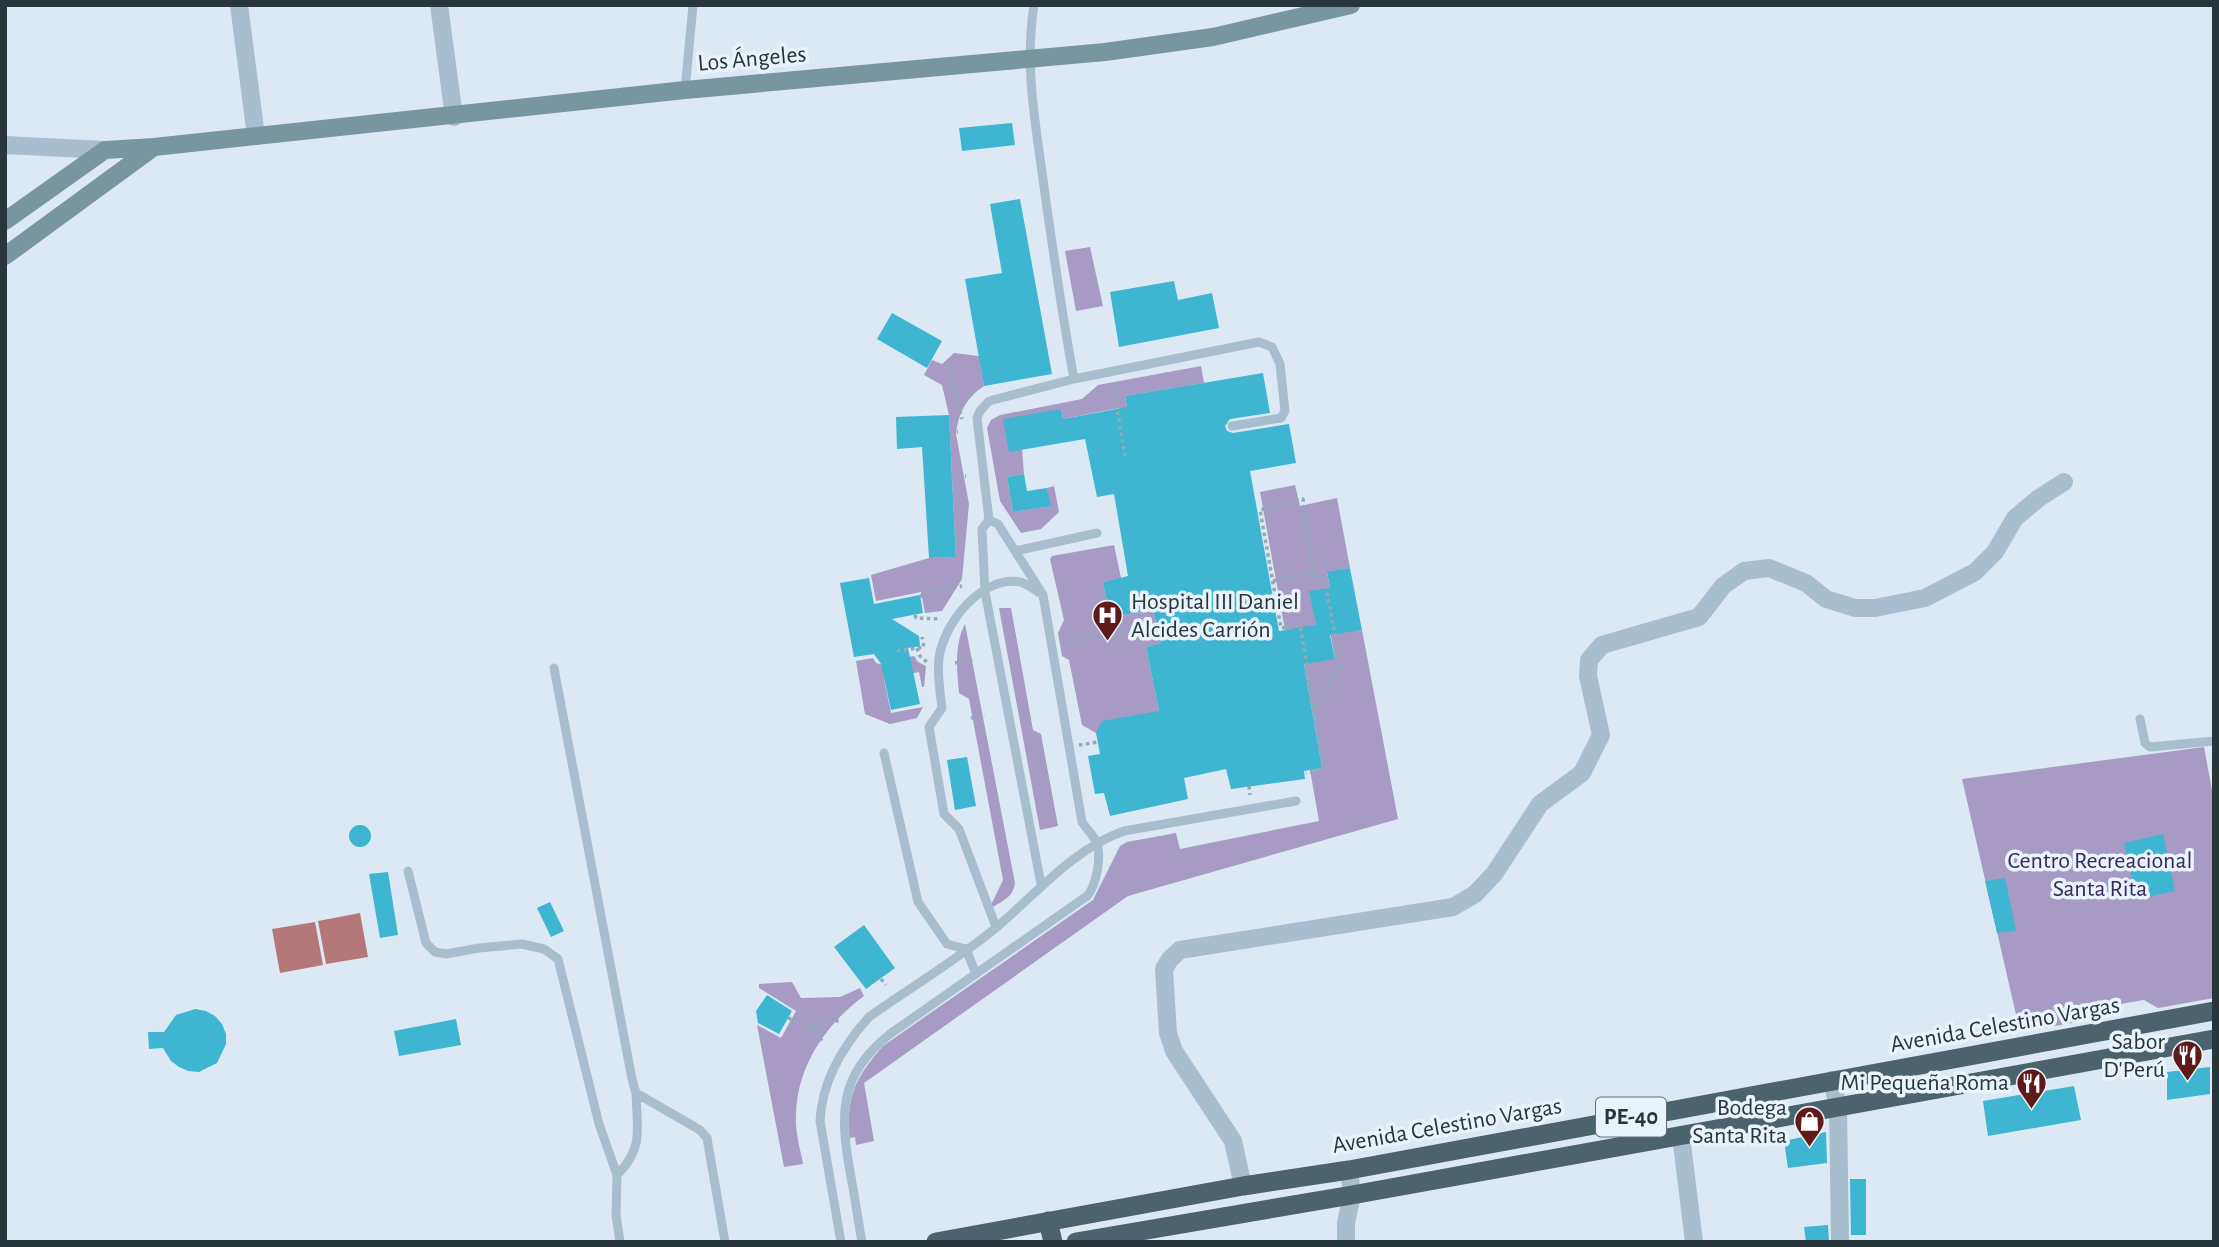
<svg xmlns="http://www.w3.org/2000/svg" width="2219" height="1247" font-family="'Alegreya Sans',sans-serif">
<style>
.green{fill:#a79ac5;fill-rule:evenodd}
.water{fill:#b47879}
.building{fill:#3eb5d1}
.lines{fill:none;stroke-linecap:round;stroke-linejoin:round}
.path{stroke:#91aaba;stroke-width:3.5;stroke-dasharray:3.5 3.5;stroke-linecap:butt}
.service{stroke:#a7bece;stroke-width:9}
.minor{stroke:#a7bece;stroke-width:18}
.secondary{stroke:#7895a2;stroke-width:18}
.trunk{stroke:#4b636c;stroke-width:19}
.labels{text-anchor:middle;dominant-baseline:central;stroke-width:7;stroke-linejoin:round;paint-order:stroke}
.shield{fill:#e9f3fb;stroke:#626e74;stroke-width:2}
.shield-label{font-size:23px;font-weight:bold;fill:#28353a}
.street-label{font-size:24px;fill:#28353a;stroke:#e9f3fb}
.poi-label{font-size:24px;fill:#28353a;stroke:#e9f3fb;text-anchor:end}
.park-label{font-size:24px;fill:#39295a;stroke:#e9f3fb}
</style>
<rect width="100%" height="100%" fill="#dce9f4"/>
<!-- green -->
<path class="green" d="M1090 247 1103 306 1076 311 1065 251Z
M954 353 979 356 984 386C967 397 958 413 956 434L969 504 962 579 942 611 925 613 921 592 876 601 871 575 929 558 956 557 949 415 942 385 924 375 932 360 942 364Z
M1201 366 1204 383 1125 396 1133 440 1127 456 1119 408 1063 419 1061 409 1022 449 1024 474 1007 477 1013 512 1050 506 1047 488 1054 486 1059 512 1041 529 1021 533 1000 501 987 428 991 420 1000 415 1082 399 1098 385Z
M1295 485 1300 506 1337 498 1350 568 1327 573 1334 608 1345 632 1362 630 1398 819 1128 896 864 1083 874 1141 856 1145 855 1137 849 1138C847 1095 855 1078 883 1046L1093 900 1120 846 1127 842 1176 833 1180 849 1319 821 1310 770 1322 768 1298 629 1285 630 1260 492ZM1322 590 1335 658 1323 661 1310 592Z
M1114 545 1121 578 1103 582 1110 617 1153 610 1161 643 1146 647 1159 711 1096 733 1082 725 1069 660 1062 656 1058 633 1064 620 1050 559 1052 556Z
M1011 608 1033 730 1041 734 1058 826 1040 830 999 608Z
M965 624 1015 883C1013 897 1004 900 993 907L991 905 1003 880 969 699 959 693C957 671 954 645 965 624Z
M914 656 918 662 926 666 924 687H922L919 672 884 679 891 713 923 707 917 718 890 724 865 714 856 661 873 658 876 663 883 665 901 658Z
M2204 747 2214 801V998L2158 1008 2144 1000 2120 1004 2113 1016 2020 1032 1962 779Z
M792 982 801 998 840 997 860 988 864 996C826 1024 797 1066 796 1115 795 1132 800 1148 803 1164L784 1167 757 1025 781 1038 796 1011 759 988V984Z"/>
<!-- water -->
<path class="water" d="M360 913 368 957 326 964 318 921Z
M315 922 323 965 280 973 272 929Z"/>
<!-- building -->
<path class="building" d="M1012 123 1015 145 962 151 959 128Z
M1020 199 1052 374 984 386 965 279 1002 273 990 204Z
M1174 281 1178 300 1212 293 1219 328 1119 347 1110 292Z
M892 313 942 341 927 368 877 339Z
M1263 373 1270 413 1230 419 1225 426 1227 431 1233 433 1289 424 1296 463 1250 471 1279 631 1316 625 1309 591 1330 588 1327 572 1350 568 1362 630 1330 635 1335 659 1304 664 1322 768 1304 771 1305 779 1231 789 1226 769 1184 778 1188 799 1110 816 1104 793 1095 794 1088 756 1100 754 1096 733 1102 721 1159 711 1146 647 1161 643 1153 610 1110 617 1103 582 1128 576 1114 494 1097 497 1085 439 1009 452 1003 419 1061 409 1063 419 1127 407 1125 396Z
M949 415 956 557 929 558 922 447 897 449 896 417Z
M1024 474 1027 491 1047 488 1051 506 1013 512 1007 477Z
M869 578 874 604 920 595 923 613 892 619 919 636 920 646 908 648 920 704 891 710 881 664 874 654 854 657 840 583Z
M967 757 976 806 955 810 947 760Z
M349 836a11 11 0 1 1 22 0a11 11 0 1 1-22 0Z
M2163 834 2175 891 2137 899 2124 843Z
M388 872 398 935 380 938 369 874Z
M2005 878 2016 931 1997 933 1985 881Z
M550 902 564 931 551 937 537 908Z
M864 925 895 968 866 989 834 947Z
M767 995 792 1011 779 1034 758 1023 756 1011Z
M195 1009 206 1011 215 1016 222 1024 226 1034V1044L217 1063 199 1072 188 1071 179 1067 171 1061 163 1048 149 1049 148 1032H164L176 1015Z
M456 1019 461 1045 399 1056 394 1031Z
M2210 1067V1094L2167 1100V1072Z
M2074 1086 2081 1120 1988 1136 1983 1101Z
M1826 1132 1827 1163 1788 1168 1784 1141Z
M1850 1179H1866V1235H1851Z
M1828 1225 1829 1242H1806L1804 1227Z"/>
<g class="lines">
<!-- path -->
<path class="path" d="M948 363 962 419
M1113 384 1125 456
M950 433 958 432
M951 478 966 476
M955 538 969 536
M1313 572V575L1325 581 1341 667 1315 708
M1273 581 1313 572 1303 499 1260 510 1281 628 1300 625 1324 769 1306 773
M920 597 924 593 962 586
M915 615 916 618 941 619
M1065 642 1156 625
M917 648 920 656 928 663
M897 651 924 647 922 637
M955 663 974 659
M971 718 985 715
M1079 745 1098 742
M1249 786 1250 795
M881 979 886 985
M788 1018 812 1026 841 1020
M812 1026 823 1042
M819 1241V1242"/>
<!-- service -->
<path class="service" d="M1034 5C1024 68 1036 125 1044 187 1053 251 1062 315 1074 379
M685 90 693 5
M1015 551 1097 533
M554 668 632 1079 636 1093 700 1130 707 1138 725 1242
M2140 719 2145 743 2150 747 2214 741
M884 753 918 902 947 944 966 949 976 974
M408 871 426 943 435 952 446 954 479 948 522 944 544 949 558 959 599 1124 617 1175 616 1215 620 1242
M1041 884 985 592 982 529 989 520 977 418 980 411 989 401 1074 379 1259 342 1272 347 1280 364 1285 411 1281 418 1232 426
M996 927 959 829 944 814 929 727 942 708C940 691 937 675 939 658 944 623 981 575 1021 582 1027 584 1035 590 1040 593
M617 1175C644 1148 637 1129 636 1093
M841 1242 820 1121C822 1081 842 1047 869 1017 911 987 957 960 997 927 1037 893 1073 849 1124 831L1296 801
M862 1242C858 1220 855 1198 851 1177 840 1116 837 1076 890 1034L1087 896C1097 885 1102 855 1096 841 1092 834 1086 828 1082 822L1043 595 998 524 989 520"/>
<!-- minor -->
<path class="minor" d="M239 5 256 136
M439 5 454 117
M5 145 105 150
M1832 1080 1838 1107 1840 1242
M1681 1136 1694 1242
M1243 1186 1233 1141 1174 1051 1168 1033 1164 969 1170 959 1180 950 1453 907 1475 894 1494 874 1540 804 1582 773 1601 735 1588 676 1589 660 1602 645 1699 617 1723 586 1744 571 1769 568 1806 583 1826 599 1855 608H1875L1925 598 1975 572 1995 552 2015 518 2039 498 2064 482
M1346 1242V1223L1352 1195 1349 1170"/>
<!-- secondary -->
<path class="secondary" d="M5 221 105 150 154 147 685 90 1105 52 1213 37 1351 5
M5 256 154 147"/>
<!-- trunk -->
<path class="trunk" d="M1048 1221 1053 1242
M936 1242 1243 1186 1349 1170 2214 1011
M1076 1242 1352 1195 2214 1039"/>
</g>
<!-- icons -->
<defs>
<symbol id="hospital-pin" viewBox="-11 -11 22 30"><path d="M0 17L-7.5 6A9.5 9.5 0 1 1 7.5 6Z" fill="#5f1a19" stroke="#e9f3fb"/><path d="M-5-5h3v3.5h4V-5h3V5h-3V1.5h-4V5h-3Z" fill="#fff"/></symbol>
<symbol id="restaurant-pin" viewBox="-11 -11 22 30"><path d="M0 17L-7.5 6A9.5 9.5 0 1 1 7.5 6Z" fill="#5f1a19" stroke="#e9f3fb"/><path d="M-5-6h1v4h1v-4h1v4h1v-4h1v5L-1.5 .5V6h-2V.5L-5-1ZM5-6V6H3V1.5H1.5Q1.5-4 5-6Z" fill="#fff"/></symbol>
<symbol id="shop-pin" viewBox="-11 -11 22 30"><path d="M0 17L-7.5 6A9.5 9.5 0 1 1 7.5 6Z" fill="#5f1a19" stroke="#e9f3fb"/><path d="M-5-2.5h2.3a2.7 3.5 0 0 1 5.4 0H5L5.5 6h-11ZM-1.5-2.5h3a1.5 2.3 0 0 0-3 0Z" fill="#fff"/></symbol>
</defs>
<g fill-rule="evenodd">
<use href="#hospital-pin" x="1090" y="598" width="35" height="47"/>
<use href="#restaurant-pin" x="2170" y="1038" width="35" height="47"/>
<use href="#restaurant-pin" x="2014" y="1066" width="35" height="47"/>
<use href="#shop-pin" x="1792" y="1104" width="35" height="47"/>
</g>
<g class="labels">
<!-- shield labels -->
<rect class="shield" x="1596" y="1097.5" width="70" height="39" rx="5"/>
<g class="shield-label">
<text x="1631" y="1117">PE-40</text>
</g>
<!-- street labels -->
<g class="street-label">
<text transform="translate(752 59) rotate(-5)">Los Ángeles</text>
<text transform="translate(2005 1025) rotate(-10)">Avenida Celestino Vargas</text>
<text transform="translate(1447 1126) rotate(-10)">Avenida Celestino Vargas</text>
</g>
<!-- poi labels -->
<g class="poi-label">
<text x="1131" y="602" text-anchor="start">Hospital III Daniel<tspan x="1131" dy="28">Alcides Carrión</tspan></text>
<text x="2165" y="1042">Sabor<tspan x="2165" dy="28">D'Perú</tspan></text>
<text x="2009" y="1083">Mi Pequeña Roma</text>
<text x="1787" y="1108">Bodega<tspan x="1787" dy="28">Santa Rita</tspan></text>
</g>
<!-- park labels -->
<g class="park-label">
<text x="2100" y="861">Centro Recreacional<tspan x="2100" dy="28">Santa Rita</tspan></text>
</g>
</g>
<!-- border -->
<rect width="2219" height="1247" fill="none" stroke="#28353a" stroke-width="14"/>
</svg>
